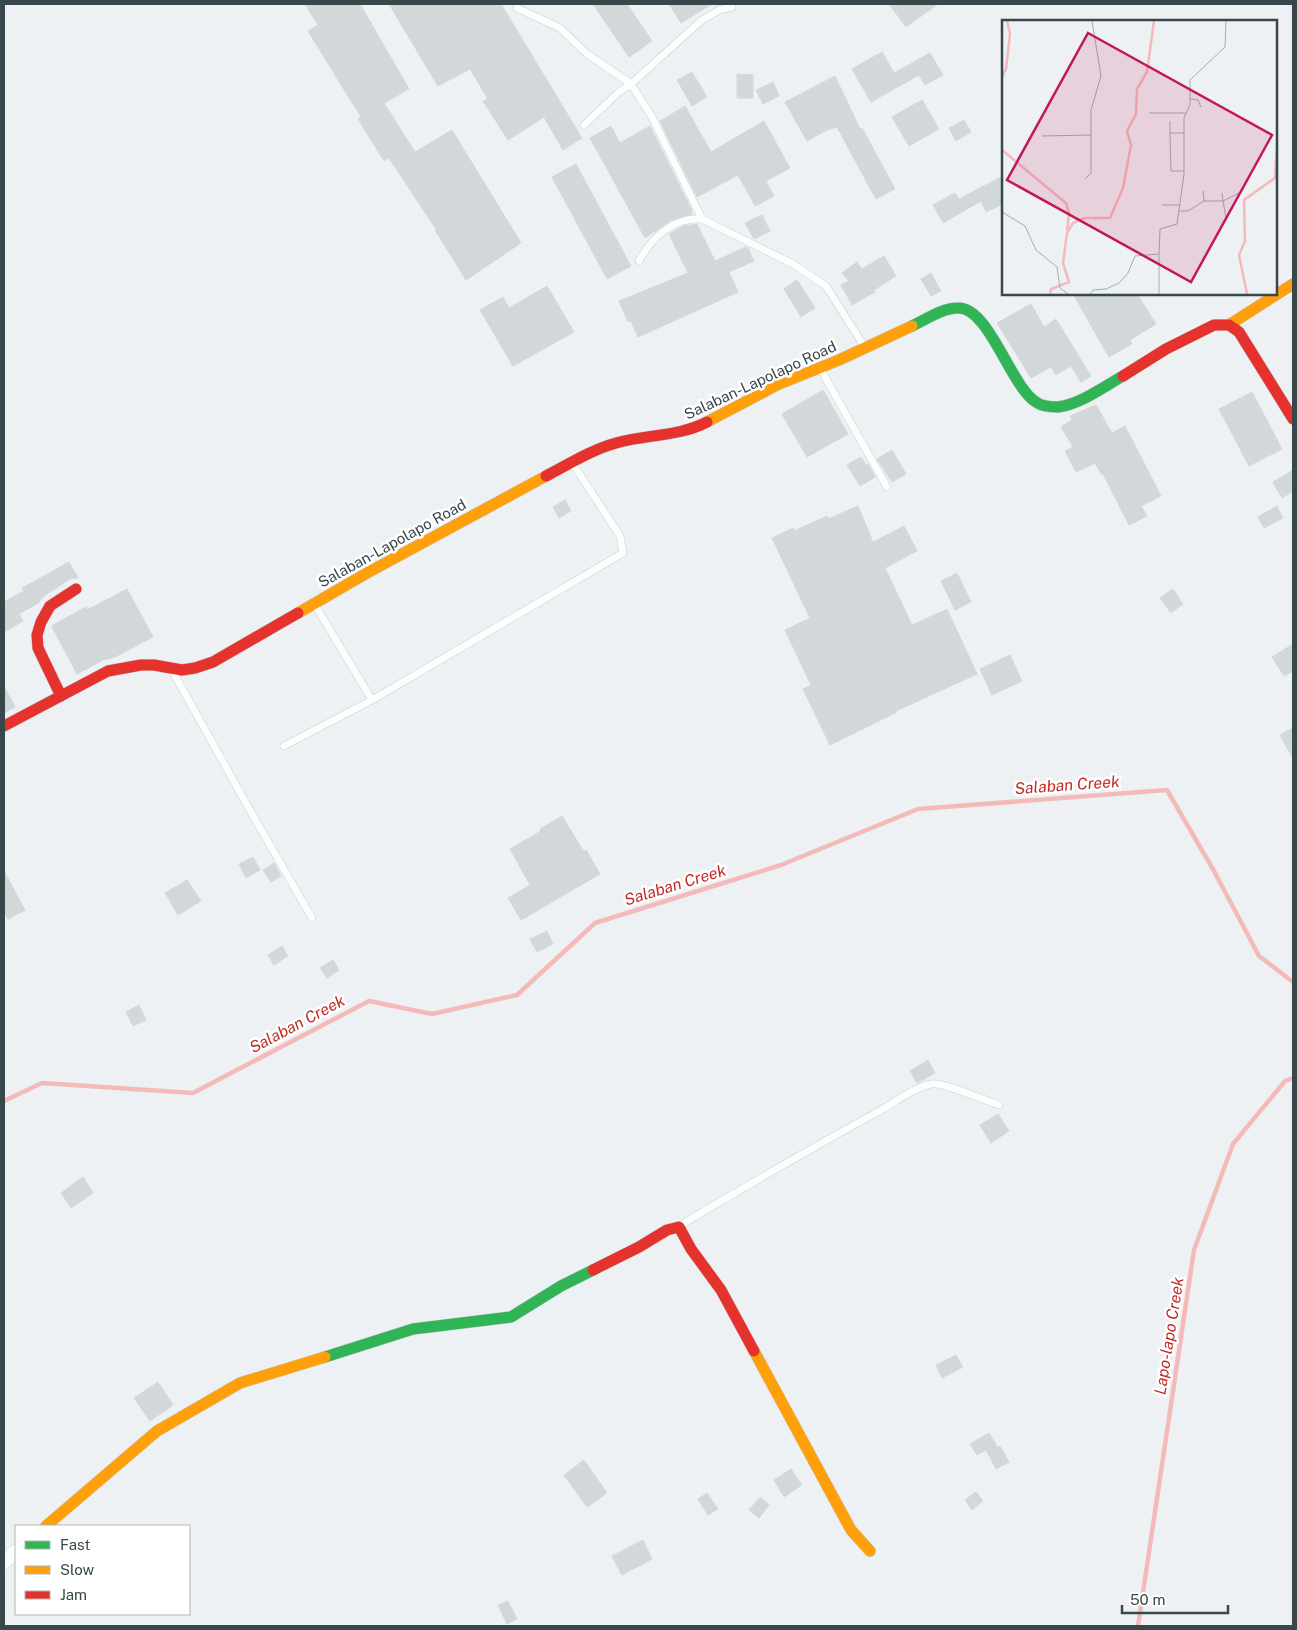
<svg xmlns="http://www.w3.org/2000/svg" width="1297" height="1630" font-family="'Public Sans',sans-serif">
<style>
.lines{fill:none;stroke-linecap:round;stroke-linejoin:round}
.stream{stroke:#f4baba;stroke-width:4.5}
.building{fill:#d2d8da;stroke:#d2d9dc}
.lane-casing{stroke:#cacfd1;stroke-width:8}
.street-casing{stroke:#cacfd1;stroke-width:15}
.fast-casing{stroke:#c5cfd5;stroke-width:12}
.slow-casing{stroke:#c5cfd5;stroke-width:12}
.jam-casing{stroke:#c5cfd5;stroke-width:12}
.lane{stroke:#fcfdfd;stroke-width:7}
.street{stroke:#fcfdfd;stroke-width:14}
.fast{stroke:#30b455;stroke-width:11}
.slow{stroke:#ff9f0a;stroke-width:11}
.jam{stroke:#e5322d;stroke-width:11}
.labels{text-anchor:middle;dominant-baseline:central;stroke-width:5;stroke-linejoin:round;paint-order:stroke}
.street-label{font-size:15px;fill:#37474b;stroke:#fff}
.water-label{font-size:16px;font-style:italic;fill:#c32924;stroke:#fff}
.inset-river{fill:none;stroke:#f4baba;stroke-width:2.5}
.inset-road{fill:none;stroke:#a4adb0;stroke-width:1}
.view{fill:#c2185b;fill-opacity:0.15;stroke:#c2185b;stroke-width:2.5}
.inset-edge{fill:none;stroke:#37474b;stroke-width:2.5}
</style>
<rect width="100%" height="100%" fill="#edf1f3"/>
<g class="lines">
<!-- stream -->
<path class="stream" d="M4 1101 42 1083 193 1093 369 1001 432 1014 517 995 595 923 781 865 918 809 1167 790 1214 871 1259 956 1293 982
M1138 1626 1194 1250 1233 1144 1285 1081 1293 1078"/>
</g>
<!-- building -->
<path class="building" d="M305 4H360L409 89 384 103 415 152 452 130 521 243 466 280 435 230 436 229 389 158 384 161 358 119 361 117 308 31 318 25Z
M389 4H501L582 138 563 150 544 117 508 140 483 101 488 99 470 69 438 86Z
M593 4H627L652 41 629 57Z
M669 4H712L681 23Z
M889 4H938L906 27Z
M882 52 894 73 930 53 943 75 925 85 919 75 871 102 852 69Z
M692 72 707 97 692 106 677 80Z
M737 74 753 75V98H737Z
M835 76 860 129 862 128 895 189 876 199 837 127 827 130 807 141 785 102Z
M773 82 779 96 763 104 756 90Z
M922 100 939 129 909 146 892 117Z
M685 106 711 152 764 121 790 168 766 181 774 196 755 206 738 175 697 197 660 121Z
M964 120 971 132 956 141 949 128Z
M611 126 620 143 650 126 692 211 691 212 692 214 671 220 645 238 590 138Z
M576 164 631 266 607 279 552 177Z
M1003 176V204L986 212 981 201 943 223 933 205 955 193 959 199Z
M762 215 770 231 754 239 745 223Z
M697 224 715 261 746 247 748 248 754 261 729 272 738 292 638 337 631 321 628 322 619 301 688 273 669 234 684 226Z
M884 256 896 276 874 290 875 292 852 305 841 285 849 281 842 273 857 262 862 269Z
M931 273 941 291 931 296 921 279Z
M797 280 815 308 801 317 784 289Z
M547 286 574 332 513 366 480 310 503 297 509 308Z
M1073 294H1137L1156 324 1130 340 1132 344 1109 357Z
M1031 304 1044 327 1056 319 1091 376 1081 382 1071 366 1056 375 1051 367 1031 378 997 323Z
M823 390 848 434 807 457 782 414Z
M1252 392 1282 449 1249 466 1219 409Z
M1096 405 1112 433 1125 426 1161 496 1141 506 1147 516 1129 525 1103 474 1102 475 1095 463 1076 472 1065 451 1073 447 1061 427 1072 420 1070 416Z
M892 450 906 474 892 482 877 459Z
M861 457 866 465 868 464 875 477 860 486 847 465Z
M1293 470V491L1282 498 1273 482Z
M565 500 571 511 559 518 553 507Z
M858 506 873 542 904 526 917 551 885 568 912 625 947 609 977 674 896 711 897 712 830 745 803 689 811 685 785 630 810 618 772 538 793 528 794 531 827 516 828 519Z
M1277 506 1283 518 1264 528 1258 517Z
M69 562 78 578 70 579 44 596 38 603 19 614 23 621 4 632V602L24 591 22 588Z
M957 573 971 602 955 610 941 581Z
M127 589 153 637 115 657 103 660 77 674 52 627 53 625 86 607 87 610Z
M1173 589 1183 604 1171 613 1160 598Z
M1293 644V671L1284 676 1272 657Z
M1010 655 1022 681 992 695 980 669Z
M4 686 15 707 4 713Z
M1293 728V759L1280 735Z
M562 816 584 852 586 850 600 874 521 920 508 898 530 885 510 849 541 831 540 829Z
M253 857 260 870 246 878 239 864Z
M274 863 281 876 271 882 263 870Z
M4 871 25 910 8 919 4 912Z
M187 880 201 901 178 915 165 893Z
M547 931 553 944 537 952 530 939Z
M282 946 288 956 274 965 268 955Z
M333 960 339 970 327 978 320 968Z
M139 1005 146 1020 133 1026 126 1012Z
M928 1060 935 1073 917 1083 910 1071Z
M998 1114 1009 1131 991 1143 980 1125Z
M83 1177 93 1193 71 1208 61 1193Z
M956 1355 963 1367 942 1378 936 1365Z
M158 1382 173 1405 150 1421 134 1398Z
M989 1433 998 1448 1000 1446 1009 1462 996 1469 986 1450 977 1455 970 1444Z
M584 1460 607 1493 587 1507 564 1475Z
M791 1469 802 1485 784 1497 774 1480Z
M976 1492 983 1501 972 1510 965 1500Z
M707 1493 718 1509 708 1515 698 1499Z
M760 1497 769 1505 759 1518 749 1510Z
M643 1540 652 1559 622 1575 612 1556Z
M508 1601 517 1619 507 1624 498 1605Z"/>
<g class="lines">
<defs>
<path id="lane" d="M517 8 560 28 586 53 631 84 702 20 719 10 732 7
M584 125 619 92 631 84 652 117 702 219
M639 261C652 237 674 217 702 219L793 264 826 286 864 346
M821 370 887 487
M173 672 247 805 312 918
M372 700 623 553 620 536 573 464
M284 746 372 700 315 605
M679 1226C743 1188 808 1150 874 1114 892 1105 910 1089 931 1084 941 1081 986 1101 999 1105"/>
<path id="street" d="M4 1562 16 1551"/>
<path id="fast" d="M912 326C925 320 942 308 958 308 989 307 1011 387 1036 402 1041 406 1051 407 1058 407 1081 404 1103 387 1123 376
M325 1357 413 1329 511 1317 561 1286 593 1270"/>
<path id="slow" d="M1229 325 1293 284
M707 422 777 385 839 360 912 326
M298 613 367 573 546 476
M754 1351 851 1530 870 1551
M46 1526 157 1431 240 1383 325 1357"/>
<path id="jam" d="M1123 376 1166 349 1214 325H1229L1239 332 1293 419
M546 476C569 464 591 450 616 443 647 434 678 437 707 422
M61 696 38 648 37 635 41 622 50 606 76 589
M4 726 108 671 141 665H154L182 670 195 668 213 662 298 613
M593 1270 639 1247 667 1230 679 1227 691 1249 721 1290 754 1351"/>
</defs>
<!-- lane casing -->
<use href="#lane" class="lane-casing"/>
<!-- street casing -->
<use href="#street" class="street-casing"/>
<!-- fast casing -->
<use href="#fast" class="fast-casing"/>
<!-- slow casing -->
<use href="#slow" class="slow-casing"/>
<!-- jam casing -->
<use href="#jam" class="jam-casing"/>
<!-- lane -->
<use href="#lane" class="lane"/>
<!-- street -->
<use href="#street" class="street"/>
<!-- fast -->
<use href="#fast" class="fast"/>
<!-- slow -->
<use href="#slow" class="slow"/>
<!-- jam -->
<use href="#jam" class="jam"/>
</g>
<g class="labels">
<!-- street labels -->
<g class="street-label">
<text transform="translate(760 380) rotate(-25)">Salaban-Lapolapo Road</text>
<text transform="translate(392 543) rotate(-29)">Salaban-Lapolapo Road</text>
</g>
<!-- water labels -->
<g class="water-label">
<text transform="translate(1067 785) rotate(-4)">Salaban Creek</text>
<text transform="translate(675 885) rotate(-17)">Salaban Creek</text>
<text transform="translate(297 1024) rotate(-28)">Salaban Creek</text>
<text transform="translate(1169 1336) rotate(-81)">Lapo-lapo Creek</text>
</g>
</g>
<!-- overview -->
<g transform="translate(1002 20)">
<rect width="275" height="275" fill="#edf1f3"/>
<path class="inset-river" d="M0 57 4 49 8 14 5 1M0 130 64 183 67 193 65 211M48 274 49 269 67 262 61 243 65 213 71 203 83 198H108L121 168 129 125 125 111 134 94 135 69 145 52 152 1M245 274 237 235 243 221 242 180 273 158 275 125"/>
<path class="inset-road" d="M188 79 196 80 199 87M147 93H184M168 101V113H182M168 113 169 151H182M40 116 89 115V90L99 56 90 1M83 159 89 153V115M202 181H221L220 173M160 185H177M177 191H186L202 181 201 171M0 192 23 206 34 230 55 247 58 268 66 274M224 198 221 181 237 173M157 234V274M88 274 91 270 104 269 117 263 126 253 133 236 157 234 158 209 175 204 182 154V98L188 85V60L223 27 224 1"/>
<path class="view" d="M86 13 270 115 189 262 5 160Z"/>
<rect width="275" height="275" class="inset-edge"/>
</g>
<!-- border -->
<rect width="1297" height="1630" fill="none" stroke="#37474b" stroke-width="10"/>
<!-- legend -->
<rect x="15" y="1525" width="175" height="90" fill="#ffffff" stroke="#afb5b7"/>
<rect x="25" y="1541" width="25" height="8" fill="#30b455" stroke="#afb5b7"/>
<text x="60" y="1550" font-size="15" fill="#37474b">Fast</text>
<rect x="25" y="1566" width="25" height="8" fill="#ff9f0a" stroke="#afb5b7"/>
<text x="60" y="1575" font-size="15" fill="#37474b">Slow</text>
<rect x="25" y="1591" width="25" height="8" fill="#e5322d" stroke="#afb5b7"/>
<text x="60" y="1600" font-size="15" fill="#37474b">Jam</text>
<!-- scale -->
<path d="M1122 1605v8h106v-8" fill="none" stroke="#37474b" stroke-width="2.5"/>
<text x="1130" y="1605" font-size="15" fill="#37474b" stroke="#ffffff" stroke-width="4" paint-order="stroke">50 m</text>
</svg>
